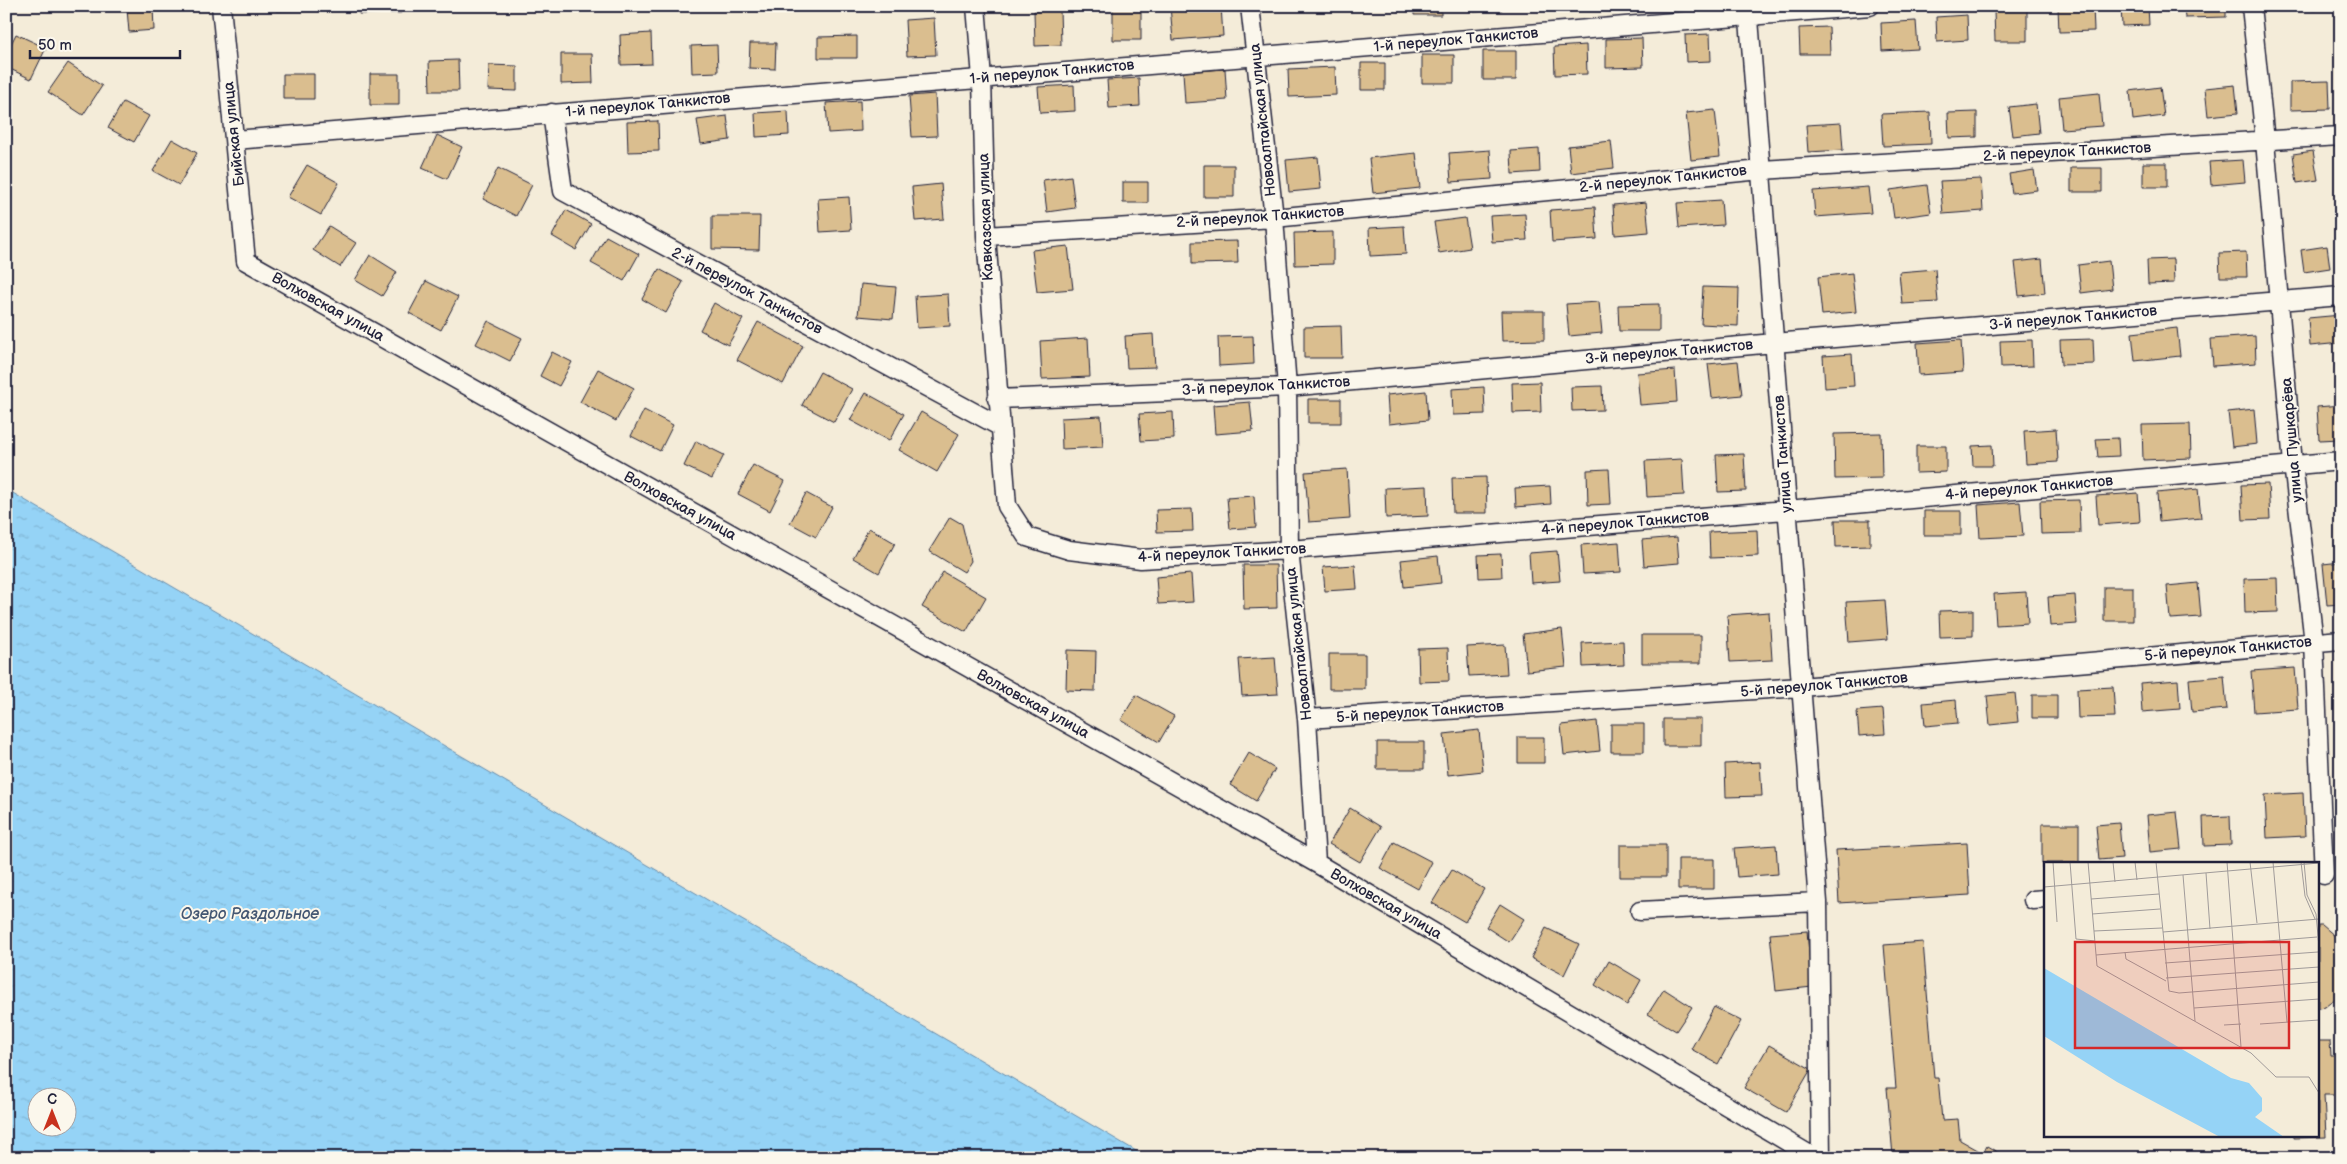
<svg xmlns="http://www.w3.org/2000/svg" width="2347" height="1164" font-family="'Balsamiq Sans',sans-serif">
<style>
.water{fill:url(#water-ripples);stroke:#678cab;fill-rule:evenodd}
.building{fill:#dabe8f;stroke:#22223b}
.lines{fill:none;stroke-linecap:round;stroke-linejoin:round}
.minor-casing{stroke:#22223b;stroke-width:21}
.minor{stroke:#fbf7ec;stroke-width:18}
.labels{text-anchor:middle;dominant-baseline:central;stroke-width:4;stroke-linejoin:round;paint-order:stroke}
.street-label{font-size:15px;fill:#22223b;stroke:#fbf7ec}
.water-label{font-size:16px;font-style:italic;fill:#445773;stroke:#fbf7ec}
.inset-road{fill:none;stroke:#a09b9a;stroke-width:1}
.view{fill:#d62828;fill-opacity:0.15;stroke:#d62828;stroke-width:2.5}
.inset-edge{fill:none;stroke:#22223b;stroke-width:2.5}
</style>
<defs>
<pattern id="water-ripples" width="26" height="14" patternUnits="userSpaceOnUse" patternTransform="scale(1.25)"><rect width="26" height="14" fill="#95d3f6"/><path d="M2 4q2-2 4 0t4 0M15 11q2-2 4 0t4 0" fill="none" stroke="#80b5d4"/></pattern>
</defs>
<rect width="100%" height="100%" fill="#f4ecd9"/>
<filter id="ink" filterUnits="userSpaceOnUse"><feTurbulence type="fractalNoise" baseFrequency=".02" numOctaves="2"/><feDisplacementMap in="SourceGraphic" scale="10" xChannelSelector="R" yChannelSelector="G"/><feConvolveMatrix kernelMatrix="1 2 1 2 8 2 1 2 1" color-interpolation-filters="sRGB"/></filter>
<g filter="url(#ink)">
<!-- water -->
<path class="water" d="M6 489 1148 1158H6ZM38 1096H68V1126H38Z"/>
<!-- building -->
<path class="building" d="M276 6H317V10L276 11Z
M358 6H401V13L359 14Z
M1170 6H1221L1223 36 1173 40Z
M1282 6H1310L1282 9Z
M1414 6H1441V15H1414Z
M1474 6H1502V10L1474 12Z
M2093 6 2094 31 2059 32 2058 7Z
M2121 6H2148L2149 25 2122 26Z
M2184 6H2226V17L2185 18Z
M2286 6H2320V9L2286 11Z
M153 7 154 30 129 32 127 9Z
M1113 9H1141V40H1113Z
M1060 10 1061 45 1035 46 1034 11Z
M2027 10V41H1995L1994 11Z
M1967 15 1968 40 1937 42 1936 17Z
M934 18 936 55 907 56 905 20Z
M1916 21 1918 49 1882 51 1881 23Z
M1829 27 1830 54H1800L1799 28Z
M651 33 652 64 621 65 620 35Z
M16 34 46 48 31 79 6 67V54Z
M1710 34 1711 61 1686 62 1685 35Z
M857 36V58H818V37Z
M1642 38 1643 67 1606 68V39Z
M750 43H776L775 69 749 68Z
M717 45 718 72 692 73 691 46Z
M1586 45 1587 74 1555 75 1554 47Z
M1483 51H1516V80H1483Z
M561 54H592L593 83 561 84Z
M1422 55H1454V83H1422Z
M458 60 459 91H430L429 61Z
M68 63 102 86 83 115 48 92Z
M1361 63H1385V90H1361Z
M489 65 517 66V91L488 90Z
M1335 67 1336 95 1289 97 1288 69Z
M1225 69 1227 100 1185 103 1183 72Z
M283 74H314V99H283Z
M370 74H399V105H370Z
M1139 78 1140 106 1109 108 1107 80Z
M2329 81 2330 109 2290 110V82Z
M1074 85 1075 111 1040 113 1038 87Z
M2235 85 2238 113 2208 116 2205 88Z
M2160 87 2164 116 2133 120 2130 91Z
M2099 93 2102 126 2062 129 2059 97Z
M935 94 937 136 912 137 909 96Z
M860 101 861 131 828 133 826 103Z
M123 102 149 116 134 142 108 128Z
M2036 104 2039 133 2013 136 2009 107Z
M1715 110 1720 157 1691 160 1686 113Z
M788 111 789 135 756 137 755 113Z
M1930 112 1931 144 1883 146 1881 114Z
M1977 112V137L1949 138 1948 113Z
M727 116 730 140 701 144 697 120Z
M658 121 659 151 628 152 627 122Z
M1841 123 1843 150 1808 152 1806 125Z
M437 135 462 147 447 179 422 168Z
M172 139 197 153 179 185 153 171Z
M1611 141 1614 168 1571 173 1568 146Z
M1539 149 1540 172 1512 174 1511 151Z
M1490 150 1492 179 1451 182 1449 153Z
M2313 151 2318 180 2297 183 2293 154Z
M1416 153 1420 188 1373 193 1369 158Z
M1318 157 1321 189 1289 192 1286 160Z
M2243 160 2245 182 2211 185 2209 162Z
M2143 163H2167V187H2143Z
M307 165 339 183 321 215 288 197Z
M1204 165H1234V197H1204Z
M498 168 532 185 516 216 483 199Z
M2071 168H2102V192H2071Z
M2034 170 2037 190 2012 193 2009 174Z
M1071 176 1075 208 1047 212 1043 180Z
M1981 179 1983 211 1943 214 1940 181Z
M1123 182H1148V203H1123Z
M941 184 944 219 915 221 912 187Z
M1927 185 1931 213 1894 218 1890 190Z
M1868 187 1871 213 1815 217 1813 191Z
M849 197 851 230 820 232 818 199Z
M1721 200 1723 225 1679 228 1677 203Z
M1646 202 1649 232 1615 235 1613 205Z
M1595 207 1597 239 1552 242 1550 210Z
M566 210 591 224 576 250 552 236Z
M1525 214 1527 240 1492 242 1490 216Z
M712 216H760L759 250 712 249Z
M1465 218 1470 248 1439 253 1434 222Z
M329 226 356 243 340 267 313 250Z
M1404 226 1406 254 1370 256 1369 228Z
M1333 232V264L1295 265 1294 233Z
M606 236 639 254 624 281 591 263Z
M1237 241 1238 263 1192 264V242Z
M1068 246 1073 289 1037 292 1032 250Z
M2327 246 2330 268 2304 272 2301 250Z
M2246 252 2247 277H2220L2219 253Z
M370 255 397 272 382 296 355 280Z
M2042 259 2045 293 2019 296 2015 262Z
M2173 259 2174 283 2148 284 2147 260Z
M2109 261 2112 289 2081 293 2078 265Z
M659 269 683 282 666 313 642 299Z
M1935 269 1938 302 1902 304 1899 272Z
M1852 273 1856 312 1822 315 1818 277Z
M426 281 458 297 441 330 409 313Z
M861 284 896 287 893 319 858 316Z
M1703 287 1739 288 1738 326 1701 324Z
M948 294 950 326 917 328 915 296Z
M1599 302 1602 333 1569 336 1566 304Z
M714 303 743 319 728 345 700 330Z
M1659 304V331H1619L1618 305Z
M1501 311H1544V340L1502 341Z
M2341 315V343L2310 346 2308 318Z
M488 321 522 338 510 361 476 344Z
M758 322 803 346 783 384 737 360Z
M1341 326 1342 358H1304V327Z
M2177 328 2180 356 2135 361 2132 333Z
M1153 334 1155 367 1127 368 1125 336Z
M1253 336 1254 364 1219 366 1218 337Z
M2255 336 2256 363 2213 366 2211 339Z
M1088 338 1090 377 1042 379 1040 341Z
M2093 339 2094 364 2061 365 2060 340Z
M1961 340 1963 372 1919 375 1917 343Z
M2032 340 2033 366 2001 367 2000 341Z
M552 352 572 362 559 386 540 376Z
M1852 354 1854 386 1825 388 1823 356Z
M1738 361 1742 395 1712 398 1708 364Z
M598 369 634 388 616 421 580 402Z
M1675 370 1677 402 1640 405 1637 373Z
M820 372 852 389 834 422 802 405Z
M1540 382 1541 412 1513 413 1512 383Z
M1602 386 1603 410 1572 411 1571 387Z
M1484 387 1485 414 1453 415 1452 389Z
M1426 391 1428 420 1389 424 1387 395Z
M866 393 904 414 889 441 850 420Z
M1308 399H1341V423H1308Z
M1250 402 1253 431 1215 434 1213 405Z
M2341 405V439L2319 440 2317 407Z
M2254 409 2257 444 2232 447 2228 412Z
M644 410 673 425 660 451 631 436Z
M921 412 959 434 937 472 899 450Z
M1173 412 1174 439 1141 441 1139 414Z
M1101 416 1103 447 1062 449 1061 418Z
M2190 424 2191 458 2143 460 2142 425Z
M2056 429 2058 462 2026 464 2024 431Z
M1881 433 1882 478 1835 479 1834 434Z
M2118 438 2119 456 2098 457 2096 439Z
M696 441 724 455 712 479 684 466Z
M1992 445 1993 466H1973L1972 446Z
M1916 446H1946V472L1916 473Z
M1744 454 1746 491 1718 492 1716 455Z
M1682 459 1684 495 1647 497 1645 461Z
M753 465 785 481 770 511 738 494Z
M1347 469 1350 519 1309 522 1305 472Z
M1609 469 1611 504 1588 505 1587 470Z
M1486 477 1487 513H1453L1452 478Z
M2268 484 2270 519 2243 520 2241 485Z
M1427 486 1428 516 1386 518 1385 488Z
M1550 486 1551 504 1516 507 1515 488Z
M2198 489 2201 518 2159 522 2157 493Z
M806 493 832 507 816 537 790 523Z
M2138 493 2140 522 2098 525 2096 496Z
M1254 496 1256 527 1230 529 1227 498Z
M2079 500 2080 533 2041 534 2040 501Z
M2020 502 2023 536 1980 538 1978 505Z
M1192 509 1193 531 1157 532 1156 510Z
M1924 511H1961V535H1924Z
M950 517 962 524 971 561 964 572 929 551Z
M1835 520H1870V546L1836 547Z
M869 528 895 543 879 573 853 558Z
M1757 530 1758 556 1710 558 1709 532Z
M1677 537 1679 563 1644 566 1642 540Z
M1619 542 1621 572 1583 574 1581 545Z
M1557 551 1560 581 1531 583 1529 553Z
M1501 554 1502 577 1479 578 1478 555Z
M1438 556 1441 583 1404 587 1401 560Z
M2341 562V604L2327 605 2323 564Z
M1243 565H1276L1277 608 1244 609Z
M1355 565 1357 589 1325 591 1323 567Z
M943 572 986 597 966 632 922 607Z
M1191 574 1193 602 1158 604 1156 577Z
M2277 578 2278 612 2245 613 2244 579Z
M2198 583 2201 617 2170 619 2167 586Z
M2104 587H2133V621H2104Z
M2026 592 2028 623 1996 625 1994 594Z
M2075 595 2077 624 2050 626 2048 597Z
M1885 600 1888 639 1849 642 1846 602Z
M1973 610V636L1940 637 1939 611Z
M1769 612 1772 660 1730 662 1727 615Z
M1562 629 1566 667 1527 671 1523 634Z
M1642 635H1701V663H1642Z
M1623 641 1624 665 1583 667 1582 643Z
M1505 645 1507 674 1469 676 1467 647Z
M1448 648 1449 681 1419 682 1418 649Z
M1067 650 1096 651 1095 691 1066 690Z
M1329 654H1365V689H1329Z
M1275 657 1278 694 1242 696 1239 659Z
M2295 668 2298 709 2254 712 2251 671Z
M2224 676 2227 709 2192 712 2189 679Z
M2178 680 2180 709 2142 712 2140 683Z
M2113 687 2115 717 2078 718 2077 689Z
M2015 693 2018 722 1990 725 1987 696Z
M1136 695 1174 716 1159 742 1121 720Z
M2032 695H2057V718H2032Z
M1956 700 1958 723 1925 726 1923 703Z
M1883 709 1885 734 1859 736 1857 711Z
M1663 719H1701V746H1663Z
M1597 721 1600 751 1564 755 1561 725Z
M1611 724H1644V752H1611Z
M1479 730 1483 771 1448 775 1444 734Z
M1518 737H1544V763H1518Z
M1377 742H1424V769H1377Z
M1249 753 1275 769 1256 801 1230 785Z
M1760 762 1762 796 1726 797 1725 764Z
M2303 793 2305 836 2267 838 2265 795Z
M2338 806H2341V839Z
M1350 808 1381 827 1360 862 1329 844Z
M2177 812 2181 849 2150 852 2147 815Z
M2230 816 2231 845 2204 846 2203 817Z
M2119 823 2122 858 2099 860 2096 825Z
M2042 824H2079V863H2046V868H2042Z
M1394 842 1432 862 1418 889 1380 868Z
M1967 843 1970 895 1839 903 1836 850Z
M1620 845H1666V877H1620Z
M1776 845 1778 874 1737 877 1734 848Z
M1678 859H1714V889H1678Z
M1452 870 1484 889 1465 922 1432 903Z
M1500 904 1524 919 1509 942 1486 927Z
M2318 925H2322L2336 937 2340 995 2325 1007 2318 1008Z
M1546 928 1579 944 1564 975 1531 958Z
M1807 931 1812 987 1776 991 1770 934Z
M1923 942 1934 1078H1938L1942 1120 1958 1119 1960 1140 1983 1153 1987 1146 2007 1158H1897L1893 1156 1887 1088H1896L1884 945Z
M1609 961 1641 980 1627 1005 1595 985Z
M1664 989 1692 1007 1676 1031 1648 1014Z
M1714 1007 1741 1021 1718 1064 1691 1049Z
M2318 1041H2330L2331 1056H2339L2340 1095H2324L2326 1137 2294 1138V1135H2318Z
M1769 1045 1811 1069 1786 1112 1744 1088Z"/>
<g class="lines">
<defs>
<path id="minor" d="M221 6 246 261 1316 863 1815 1158
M976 6 982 78 986 236 1007 506 1027 537 1069 550 1141 559 1289 550 1787 510 2341 461
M1250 6 1274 218 1287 387 1289 550 1307 719 1316 863
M1748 6 1818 902 1821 1158
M2251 6 2265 141 2293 464 2314 642 2324 875
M552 113 563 191 1001 427
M235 140 1870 6
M986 236 1274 218 1761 170 2341 136
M997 399 1287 387 1774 343 2341 296
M1307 719 1801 687 2341 640
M2033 900 2046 899
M1640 911 1818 902"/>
</defs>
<!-- minor casing -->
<use href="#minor" class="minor-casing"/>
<!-- minor -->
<use href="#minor" class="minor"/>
</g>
</g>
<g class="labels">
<!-- street labels -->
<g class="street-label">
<text transform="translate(1456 40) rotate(-5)">1-й переулок Танкистов</text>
<text transform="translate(1052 72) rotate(-5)">1-й переулок Танкистов</text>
<text transform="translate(648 105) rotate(-5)">1-й переулок Танкистов</text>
<text transform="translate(1263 120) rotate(-96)">Новоалтайская улица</text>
<text transform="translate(234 134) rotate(-96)">Бийская улица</text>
<text transform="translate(2067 152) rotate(-3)">2-й переулок Танкистов</text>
<text transform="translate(1663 179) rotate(-6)">2-й переулок Танкистов</text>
<text transform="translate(986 217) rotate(-92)">Кавказская улица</text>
<text transform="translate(1260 217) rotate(-4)">2-й переулок Танкистов</text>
<text transform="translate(747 291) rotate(28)">2-й переулок Танкистов</text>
<text transform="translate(328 307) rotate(29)">Волховская улица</text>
<text transform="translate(2073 318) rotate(-5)">3-й переулок Танкистов</text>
<text transform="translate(1669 352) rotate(-5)">3-й переулок Танкистов</text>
<text transform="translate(1266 386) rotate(-3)">3-й переулок Танкистов</text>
<text transform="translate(2292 440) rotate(-95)">улица Пушкарёва</text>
<text transform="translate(1783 454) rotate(-94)">улица Танкистов</text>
<text transform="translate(2029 488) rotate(-5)">4-й переулок Танкистов</text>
<text transform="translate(680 506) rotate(29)">Волховская улица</text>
<text transform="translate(1625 523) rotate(-5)">4-й переулок Танкистов</text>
<text transform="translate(1222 553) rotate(-3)">4-й переулок Танкистов</text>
<text transform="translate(1299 644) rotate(-96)">Новоалтайская улица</text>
<text transform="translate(2228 649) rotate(-5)">5-й переулок Танкистов</text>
<text transform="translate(1824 685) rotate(-5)">5-й переулок Танкистов</text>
<text transform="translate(1033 704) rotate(29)">Волховская улица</text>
<text transform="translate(1420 712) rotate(-4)">5-й переулок Танкистов</text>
<text transform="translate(1386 904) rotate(30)">Волховская улица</text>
</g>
<!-- water labels -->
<g class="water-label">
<text x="250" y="914">Озеро Раздольное</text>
</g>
</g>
<!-- overview -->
<g transform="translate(2044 862)">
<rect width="275" height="275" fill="#f4ecd9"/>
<path d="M0 106 187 216 205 221 218 236V249L211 255 240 275H176L73 220 0 174Z" fill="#95d3f6"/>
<path class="inset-road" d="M9 0 13 60M26 0 32 77 51 79M44 0 53 104 207 191 232 215H265L275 231M69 0 71 20M91 0 93 18M112 0 125 129 135 131 275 120M183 0 197 185M206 0 213 61M229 0 243 160M257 0 261 34 271 57M260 0 263 33 272 52 275 85M162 11 166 67M139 13 151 159M0 25 275 1M47 37 115 32M48 52 116 47M50 69 118 66M119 70 275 57M81 90 82 97 122 119M52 93 273 75M121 101 274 90M122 116 275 105M150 146 275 137M216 162 275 158M180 163 197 162"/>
<path class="view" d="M31 80H245V186H31Z"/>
<rect width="275" height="275" class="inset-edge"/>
</g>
<!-- margin -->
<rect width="2347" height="1164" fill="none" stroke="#fbf7ec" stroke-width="25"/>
<rect x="12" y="12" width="2322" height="1139" fill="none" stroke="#22223b" stroke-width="2" filter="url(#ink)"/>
<!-- north arrow -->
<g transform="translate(52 1112)"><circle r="24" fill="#fbf7ec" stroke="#a4a2a5"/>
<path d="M0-4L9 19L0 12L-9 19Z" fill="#c8321e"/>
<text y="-8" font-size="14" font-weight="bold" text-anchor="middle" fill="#22223b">С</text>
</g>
<!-- scale -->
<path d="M30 50v8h150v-8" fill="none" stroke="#22223b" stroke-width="2.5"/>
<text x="38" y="50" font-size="15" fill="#22223b" stroke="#fbf7ec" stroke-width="4" paint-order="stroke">50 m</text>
</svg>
